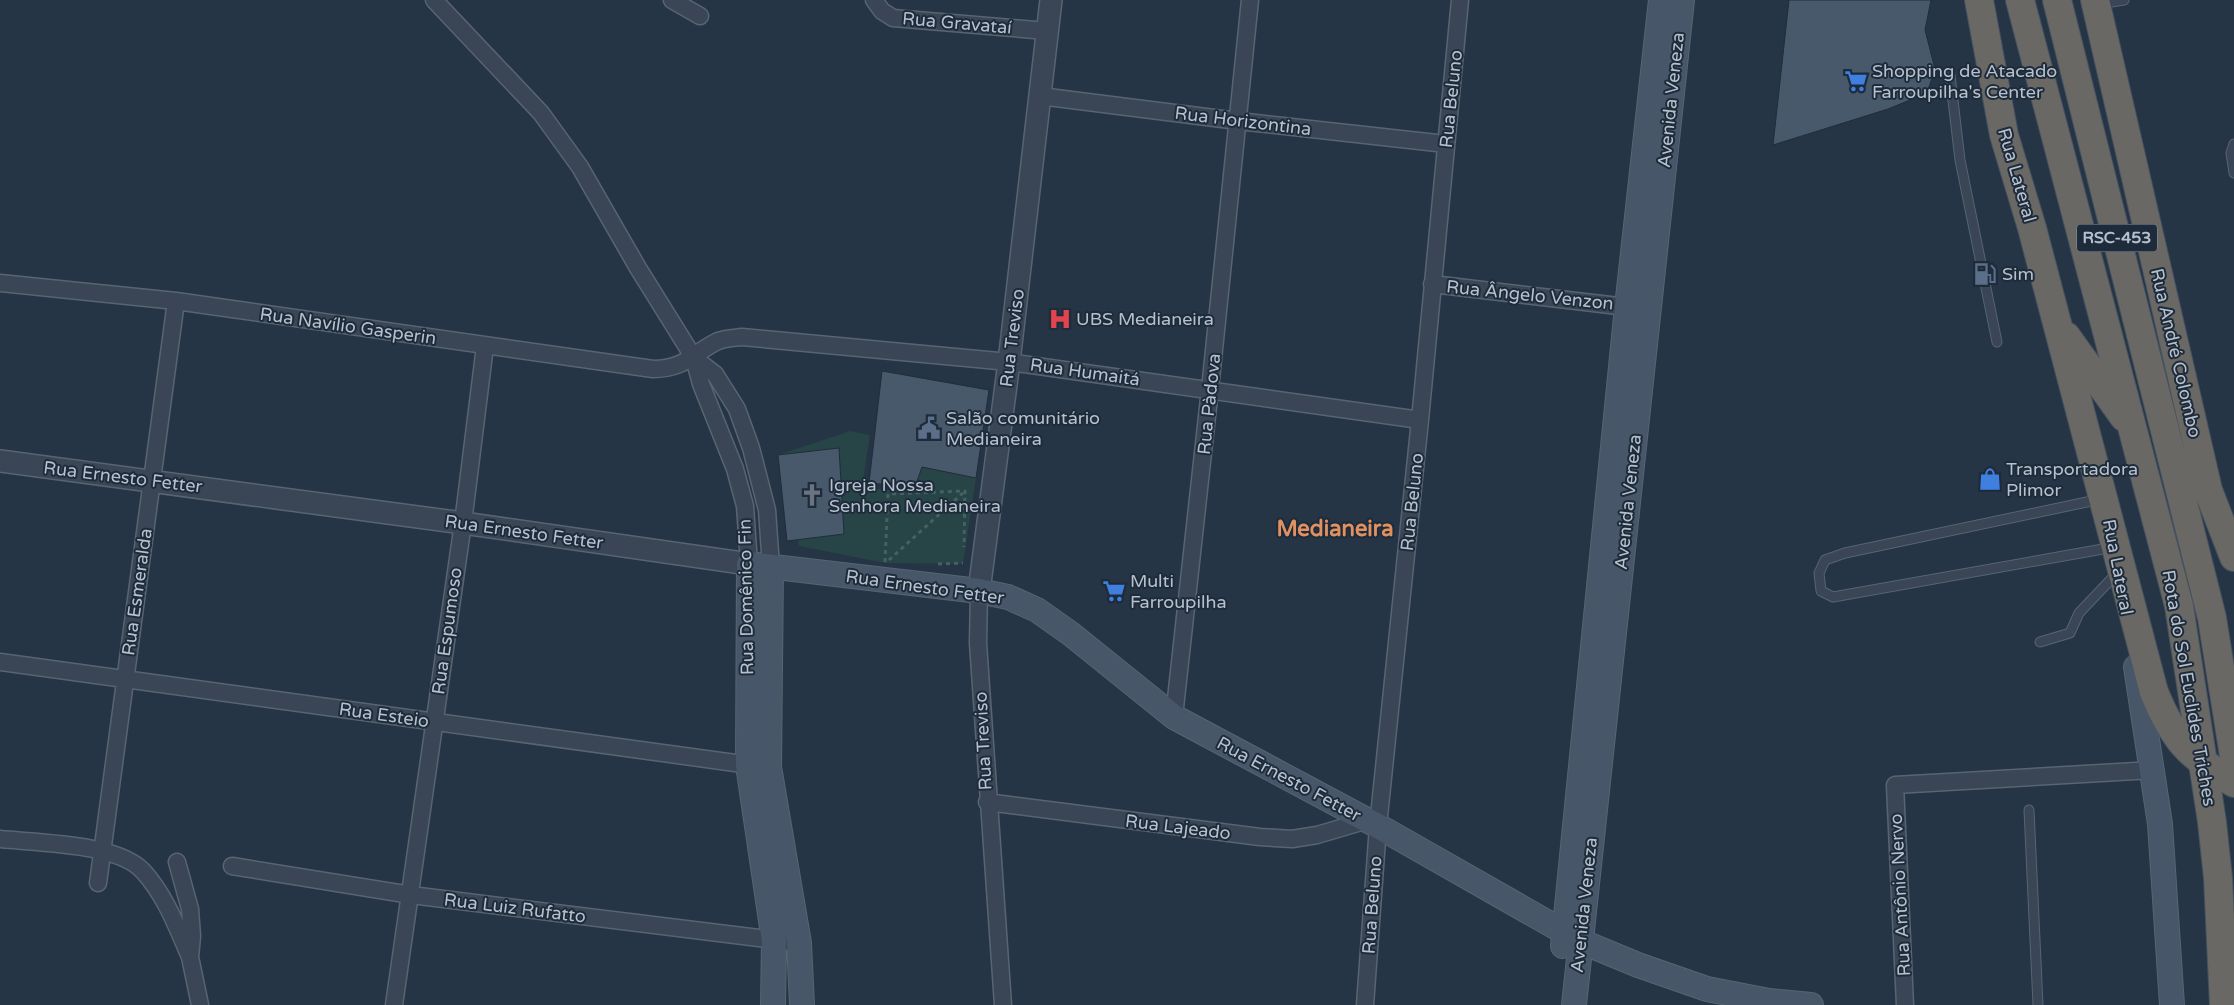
<svg xmlns="http://www.w3.org/2000/svg" width="2234" height="1005" font-family="'Varela Round',sans-serif">
<style>
.green{fill:#274446}
.building{fill:#49596c;stroke:#202d3c}
.lines{fill:none;stroke-linecap:round;stroke-linejoin:round}
.service-casing{stroke:#586472;stroke-width:11}
.minor-casing{stroke:#586472;stroke-width:19}
.tertiary-casing{stroke:#586472;stroke-width:24}
.secondary-casing{stroke:#586472;stroke-width:26}
.trunk-casing{stroke:#44515f;stroke-width:30}
.path{stroke:#466162;stroke-width:3;stroke-dasharray:4 4;stroke-linecap:butt}
.service{stroke:#3a4655;stroke-width:9}
.minor{stroke:#3a4655;stroke-width:16}
.tertiary{stroke:#3a4655;stroke-width:21}
.secondary{stroke:#475668;stroke-width:24}
.trunk{stroke:#6a6865;stroke-width:28}
.labels{text-anchor:middle;dominant-baseline:central;stroke-width:4;stroke-linejoin:round;paint-order:stroke}
.shield{fill:#1e2b3a;stroke:#8994a2;stroke-width:1}
.shield-label{font-size:16px;font-weight:bold;fill:#b7c1ce}
.street-label{font-size:18px;fill:#b7c1ce;stroke:#1e2b3a}
.poi-label{font-size:18px;fill:#b7c1ce;stroke:#1e2b3a;text-anchor:start}
.district-label{font-size:22px;font-weight:bold;fill:#df9162;stroke:#1e2b3a}
</style>
<rect width="100%" height="100%" fill="#253545"/>
<!-- green -->
<path class="green" d="M850 431 870 435 862 487 913 493 922 467 976 478 963 564 885 563 799 546 778 455Z"/>
<!-- building -->
<path class="building" d="M1789 0H1931L1925 30 1935 69 1927 93 1888 109 1773 145Z
M882 371 989 390 976 478 922 467 915 487 869 483Z
M839 448 844 534 787 541 778 455Z"/>
<g class="lines">
<defs>
<path id="service" d="M2099 4 2124 0
M1950 75 1960 160 1997 342
M2234 144 2231 153 2234 173
M2101 499 1845 553 1825 560 1819 573 1821 591 1833 597 2114 547
M2040 642 2070 633 2079 613 2117 573
M2029 810 2038 1005"/>
<path id="minor" d="M434 0 541 113 580 167 638 268 694 358 701 384 735 469 745 506 749 564
M672 0 700 16
M874 0 882 11 893 18 1047 31
M1040 96 1238 121 1446 144
M0 283 176 301 653 369C685 369 693 353 718 341 726 338 734 338 742 337L1009 362 1420 420
M1432 284 1627 307
M694 358 715 374 737 409 751 448 767 510 771 567
M979 591 978 643 1003 1005
M0 662 757 766
M1174 717 1210 389 1250 0
M987 802 1260 837 1292 839 1317 835 1368 820
M0 839C37 843 117 843 143 871 165 895 177 927 190 957
M177 862 190 909 192 936 190 957 200 1005
M232 866 411 895 799 943
M98 883 176 301
M394 1005 463 523 485 346
M1365 1005 1378 826 1420 420 1460 0
M1905 1005 1895 785 2153 770"/>
<path id="tertiary" d="M0 461 463 523 749 564
M979 591 1009 362 1051 0"/>
<path id="secondary" d="M771 567 769 767 799 943 802 1005
M2136 667 2160 824 2172 1005
M1563 946 1627 307 1661 0
M773 1005 774 941 748 765 749 564 979 591 1008 597 1037 610 1071 634 1174 717 1378 826 1580 941 1638 965 1707 989 1769 1001 1811 1005
M1574 1005 1682 0"/>
<path id="trunk" d="M1979 0 2004 135 2032 228 2154 692C2174 741 2189 756 2234 783
M2020 0 2179 606 2212 822 2218 878 2224 1005
M2057 0 2212 618 2234 756
M2095 0 2208 490 2234 557
M2066 336 2124 417"/>
</defs>
<!-- service casing -->
<use href="#service" class="service-casing"/>
<!-- minor casing -->
<use href="#minor" class="minor-casing"/>
<!-- tertiary casing -->
<use href="#tertiary" class="tertiary-casing"/>
<!-- secondary casing -->
<use href="#secondary" class="secondary-casing"/>
<!-- trunk casing -->
<use href="#trunk" class="trunk-casing"/>
<!-- path -->
<path class="path" d="M889 560 965 491
M885 562 888 494 965 491 964 547
M938 564 963 563"/>
<!-- service -->
<use href="#service" class="service"/>
<!-- minor -->
<use href="#minor" class="minor"/>
<!-- tertiary -->
<use href="#tertiary" class="tertiary"/>
<!-- secondary -->
<use href="#secondary" class="secondary"/>
<!-- trunk -->
<use href="#trunk" class="trunk"/>
</g>
<!-- icons -->
<defs>
<symbol id="supermarket-bare" viewBox="-9 -9 18 18"><path d="M-6-5.5h2.5l.6 2H6L4.5 2H-2.5L-4.4-4H-6ZM-1.5 3.2a1.3 1.3 0 1 0 .1 0ZM3 3.2a1.3 1.3 0 1 0 .1 0Z" fill="#3f7fe0" stroke="#1e2b3a" stroke-width="2.5" paint-order="stroke"/></symbol>
<symbol id="fuel-bare" viewBox="-9 -9 18 18"><path d="M-5.5-6h7V0h2V4h1.3V-2.5L3-4.5l.8-.8L6-3V5H2.5V1h-1V6h-7ZM-4.2-4.7v3.2H.2V-4.7Z" fill="#5c6f8a" stroke="#1e2b3a" stroke-width="2.5" paint-order="stroke"/></symbol>
<symbol id="hospital-bare" viewBox="-9 -9 18 18"><path d="M-5-5h3v3.5h4V-5h3V5h-3V1.5h-4V5h-3Z" fill="#e0444e" stroke="#1e2b3a" stroke-width="2.5" paint-order="stroke"/></symbol>
<symbol id="civic-bare" viewBox="-9 -9 18 18"><path d="M-.6-6.5H3V-4.5H.6V-3L4-1V1h2V6H-6V1h2V-1L-.6-3ZM-1.2 2.5V6h2.4V2.5Z" fill="#5c6f8a" stroke="#1e2b3a" stroke-width="2.5" paint-order="stroke"/></symbol>
<symbol id="shop-bare" viewBox="-9 -9 18 18"><path d="M-5-2.5h2.3a2.7 3.5 0 0 1 5.4 0H5L5.5 6h-11ZM-1.5-2.5h3a1.5 2.3 0 0 0-3 0Z" fill="#3f7fe0" stroke="#1e2b3a" stroke-width="2.5" paint-order="stroke"/></symbol>
<symbol id="church-bare" viewBox="-9 -9 18 18"><path d="M-1.2-6h2.4v3.5h3.3v2.4h-3.3V6h-2.4V-.1h-3.3v-2.4h3.3Z" fill="#6b7280" stroke="#1e2b3a" stroke-width="2.5" paint-order="stroke"/></symbol>
</defs>
<g fill-rule="evenodd">
<use href="#supermarket-bare" x="1840" y="65" width="32" height="32"/>
<use href="#fuel-bare" x="1969" y="258" width="32" height="32"/>
<use href="#hospital-bare" x="1044" y="303" width="32" height="32"/>
<use href="#civic-bare" x="913" y="412" width="32" height="32"/>
<use href="#shop-bare" x="1974" y="463" width="32" height="32"/>
<use href="#church-bare" x="796" y="479" width="32" height="32"/>
<use href="#supermarket-bare" x="1098" y="575" width="32" height="32"/>
</g>
<g class="labels">
<!-- shield labels -->
<rect class="shield" x="2077" y="224.5" width="80" height="27" rx="4"/>
<g class="shield-label">
<text x="2117" y="238">RSC-453</text>
</g>
<!-- street labels -->
<g class="street-label">
<text transform="translate(957 23) rotate(5)">Rua Gravataí</text>
<text transform="translate(1451 99) rotate(-84)">Rua Beluno</text>
<text transform="translate(1671 100) rotate(-84)">Avenida Veneza</text>
<text transform="translate(1243 121) rotate(7)">Rua Horizontina</text>
<text transform="translate(2017 175) rotate(74)">Rua Lateral</text>
<text transform="translate(1530 295) rotate(6)">Rua Ângelo Venzon</text>
<text transform="translate(348 326) rotate(8)">Rua Navílio Gasperin</text>
<text transform="translate(1012 338) rotate(-83)">Rua Treviso</text>
<text transform="translate(2176 353) rotate(77)">Rua André Colombo</text>
<text transform="translate(1085 372) rotate(8)">Rua Humaitá</text>
<text transform="translate(1209 404) rotate(-84)">Rua Pàdova</text>
<text transform="translate(123 477) rotate(7)">Rua Ernesto Fetter</text>
<text transform="translate(1412 502) rotate(-84)">Rua Beluno</text>
<text transform="translate(1628 502) rotate(-84)">Avenida Veneza</text>
<text transform="translate(524 532) rotate(8)">Rua Ernesto Fetter</text>
<text transform="translate(2118 567) rotate(79)">Rua Lateral</text>
<text transform="translate(925 587) rotate(8)">Rua Ernesto Fetter</text>
<text transform="translate(137 592) rotate(-82)">Rua Esmeralda</text>
<text transform="translate(746 597) rotate(-91)">Rua Domênico Fin</text>
<text transform="translate(447 631) rotate(-82)">Rua Espumoso</text>
<text transform="translate(2189 688) rotate(80)">Rota do Sol Euclides Triches</text>
<text transform="translate(384 715) rotate(8)">Rua Esteio</text>
<text transform="translate(983 741) rotate(-93)">Rua Treviso</text>
<text transform="translate(1289 779) rotate(28)">Rua Ernesto Fetter</text>
<text transform="translate(1178 827) rotate(7)">Rua Lajeado</text>
<text transform="translate(1900 895) rotate(-93)">Rua Antônio Nervo</text>
<text transform="translate(1372 905) rotate(-86)">Rua Beluno</text>
<text transform="translate(1584 905) rotate(-84)">Avenida Veneza</text>
<text transform="translate(515 908) rotate(7)">Rua Luiz Rufatto</text>
</g>
<!-- poi labels -->
<g class="poi-label">
<text x="1872" y="71">Shopping de Atacado<tspan x="1872" dy="21">Farroupilha's Center</tspan></text>
<text x="2002" y="274">Sim</text>
<text x="1076" y="319">UBS Medianeira</text>
<text x="946" y="418">Salão comunitário<tspan x="946" dy="21">Medianeira</tspan></text>
<text x="2006" y="469">Transportadora<tspan x="2006" dy="21">Plimor</tspan></text>
<text x="829" y="485">Igreja Nossa<tspan x="829" dy="21">Senhora Medianeira</tspan></text>
<text x="1130" y="581">Multi<tspan x="1130" dy="21">Farroupilha</tspan></text>
</g>
<!-- district labels -->
<g class="district-label">
<text x="1335" y="529">Medianeira</text>
</g>
</g>
</svg>
